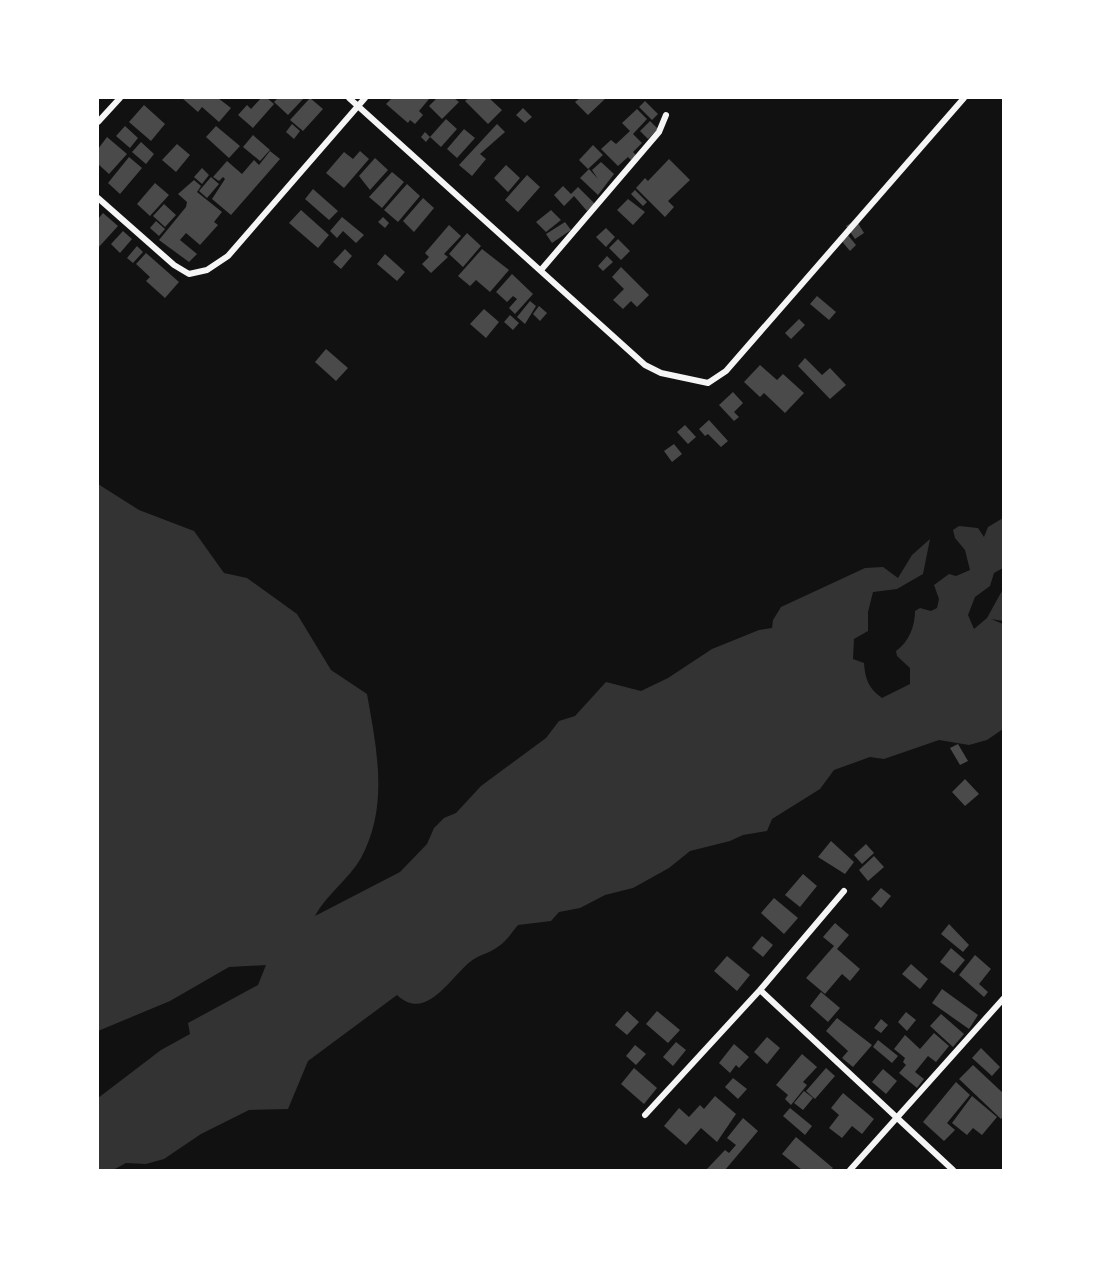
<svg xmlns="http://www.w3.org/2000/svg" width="1101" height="1268" font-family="Karla,sans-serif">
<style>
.water{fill:#333}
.building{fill:#4a4a4a}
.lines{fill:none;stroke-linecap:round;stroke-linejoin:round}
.minor{stroke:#f5f5f5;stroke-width:6}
</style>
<rect width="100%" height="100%" fill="#111"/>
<!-- water -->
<path class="water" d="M98 484 139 510 194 531 224 573 247 578 297 614 331 670 367 694C377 750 389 806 361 858 349 879 326 895 315 916L400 872 427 844 434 828 444 818 456 813 481 786 546 738 559 721 575 716 606 682 641 691 668 678 712 649 759 630 772 628 773 620 781 607 865 568 883 567 898 578 912 555 930 539 923 574 897 589 873 592 868 612V631L854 639 853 659 864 663C865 679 869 689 882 698L910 684V668L897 656 896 651C909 642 915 626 915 611L920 608 931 611 937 608 939 599 934 585 949 574 956 576 970 570 965 550 955 538 953 530 959 526 978 528 984 537 988 527 1003 518V568L994 573 990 586 975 597 968 615 974 629 987 618 1003 589V621L991 619 1003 624V729L987 740 969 745 939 740 884 759 870 757 834 770 820 789 772 819 767 831 743 835 730 841 690 851 669 868 633 888 605 895 580 908 559 912 551 921 518 925C512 932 507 941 499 946 492 952 482 954 474 959 452 973 428 1024 397 995L308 1061 288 1109 249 1110 201 1134 164 1159 146 1164 126 1163 113 1170H98V1098L161 1050 190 1034 188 1023 258 985 266 965 229 967 170 1001 98 1031Z"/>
<!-- building -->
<path class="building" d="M182 98H218L231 108 219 122 202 107 198 112Z
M261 98H267L274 104 253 128 238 115 247 105 251 109Z
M278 98H304L288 115 274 102Z
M310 98 323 109 303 131 290 120Z
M392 98H427L429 99 419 111 423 115 415 124 410 120 408 123 386 104Z
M437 98H454L459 102 442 119 429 106Z
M469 98H489L502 110 488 124 465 101Z
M580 98H606L588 115 575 102Z
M645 101 658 114 652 120 639 107Z
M144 105 165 124 151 141 129 122Z
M523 108 532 117 525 123 516 115Z
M637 109 647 119 633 134 642 143 633 152 636 155 631 160 628 157 618 166 601 149 611 140 616 144 630 131 622 123Z
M446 119 457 129 441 147 430 137Z
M650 121 658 129 648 139 640 131Z
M292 124 300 131 294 139 286 132Z
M497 124 505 132 480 154 486 159 472 176 459 165Z
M125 126 138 138 130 148 116 136Z
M216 126 240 146 229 158 206 137Z
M464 129 475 138 457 158 447 149Z
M425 132 430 137 426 142 421 137Z
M253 135 270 150 260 161 243 147Z
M107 137 127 154 109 174 98 164V149Z
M141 142 154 154 146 164 132 152Z
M177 144 190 155 176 172 162 160Z
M593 145 603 155 588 169 579 160Z
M270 151 280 159 231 215 212 199 225 179 223 177 219 181 213 177 227 161 242 174 254 160 259 165Z
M360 151 369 159 344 188 326 173 344 152 353 159Z
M129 157 142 168 120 194 108 183Z
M375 158 388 170 370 190 359 176Z
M669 159 690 180 668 201 674 207 665 217 636 188 645 178 648 181Z
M601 162 614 174 598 195 580 178 589 169 598 179 592 170Z
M506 165 520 178 508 192 494 178Z
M202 168 209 175 202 184 194 177Z
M392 172 404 182 382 208 369 197Z
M527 175 540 187 518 212 505 200Z
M211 177 219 184 207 198 199 191Z
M194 180 201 186 197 192 222 212 214 222 218 225 200 245 186 233 180 240 197 254 189 262 159 240 186 207 187 202 178 194Z
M155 183 169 195 150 216 137 204Z
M407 184 420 196 398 222 384 210Z
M563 186 571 194 578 187 595 204 587 211 574 196 564 206 554 195Z
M313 189 338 211 329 220 305 199Z
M635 190 647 202 643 206 631 194Z
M423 198 434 208 414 232 403 221Z
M628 199 645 212 633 225 617 210Z
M164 204 176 215 165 227 153 216Z
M301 210 329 235 318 248 289 223Z
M551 210 561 220 546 232 536 222Z
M103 213 118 226 98 248V219Z
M342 217 364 235 356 243 343 231 337 238 330 231Z
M383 217 389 223 385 228 378 222Z
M856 220 864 233 855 239 846 226Z
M156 221 165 229 159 236 150 228Z
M565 222 571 230 552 243 546 234Z
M449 225 461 236 444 254 448 257 431 273 422 264 429 257 425 253Z
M606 228 615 237 606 247 596 237Z
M123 231 132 239 120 253 111 244Z
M467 233 481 246 463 267 449 254Z
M847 234 856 245 850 251 840 239Z
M618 239 630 251 621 260 609 248Z
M137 246 143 252 133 263 127 258Z
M345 249 352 256 341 269 333 262Z
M482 249 509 270 490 292 476 280 470 286 458 276Z
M146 253 179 282 165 298 146 281 150 277 136 264Z
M385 254 405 272 397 281 377 264Z
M607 256 613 262 603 271 598 266Z
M621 267 649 295 637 307 631 301 623 309 613 300 624 289 612 277Z
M512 274 533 294 515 314 509 308 517 299 513 296 507 302 496 292Z
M817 296 836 312 829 320 810 304Z
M530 301 536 306 525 324 517 317Z
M539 306 547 313 540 321 533 314Z
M484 309 499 322 486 338 470 324Z
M510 315 519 323 513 330 504 322Z
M799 319 805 325 791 339 785 333Z
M326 349 348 368 336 381 315 362Z
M805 358 822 375 830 368 846 385 830 399 798 366Z
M760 365 777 380 783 374 804 393 785 413 764 393 760 397 744 382Z
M733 392 743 403 734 412 739 417 734 421 719 405Z
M709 420 728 441 721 447 708 434 705 436 699 429Z
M685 425 696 437 688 444 677 432Z
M674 444 682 454 672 462 664 451Z
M958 744 968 761 960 765 950 748Z
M965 779 979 794 965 806 952 792Z
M831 841 854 862 845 874 818 857Z
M866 844 874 853 862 864 854 855Z
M874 856 884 867 868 881 859 870Z
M803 874 817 886 800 907 785 895Z
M881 888 891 896 881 908 871 899Z
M774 898 798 918 784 934 761 913Z
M835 923 849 935 837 949 860 969 850 981 842 974 825 994 806 978 834 946 823 937Z
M949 924 969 945 963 952 941 934Z
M762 936 773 945 763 957 752 948Z
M951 948 965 960 954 973 940 962Z
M975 955 991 969 979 984 988 992 984 997 959 975Z
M727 956 750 975 737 991 714 971Z
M911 964 928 979 920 989 902 974Z
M942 989 978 1015 969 1029 932 1003Z
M821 992 840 1008 828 1022 810 1006Z
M627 1011 639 1022 627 1035 615 1025Z
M657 1011 680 1030 668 1043 646 1024Z
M906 1012 916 1020 907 1031 898 1022Z
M941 1014 964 1034 953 1047 930 1026Z
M837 1018 872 1045 853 1067 842 1058 848 1051 826 1031Z
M881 1019 888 1025 881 1033 874 1028Z
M934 1033 949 1046 936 1062 928 1056 915 1072 924 1079 917 1088 899 1073 906 1065 903 1062 905 1058 894 1049 905 1035 920 1049Z
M767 1037 780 1048 767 1064 754 1052Z
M878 1040 898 1056 892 1063 873 1047Z
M676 1042 686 1050 673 1066 663 1057Z
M734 1044 749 1057 739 1068 736 1065 730 1073 719 1063Z
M635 1045 646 1054 636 1065 626 1056Z
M981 1048 1000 1067 992 1076 972 1058Z
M802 1054 817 1067 803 1082 807 1085 791 1105 785 1099 788 1095 776 1085Z
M973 1065 1004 1094V1116L1001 1119 959 1079Z
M634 1068 657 1088 644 1104 621 1084Z
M826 1068 835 1076 815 1099 806 1091Z
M883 1069 897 1081 886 1094 872 1082Z
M733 1078 747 1089 738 1099 725 1087Z
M956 1082 970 1095 947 1123 955 1130 944 1141 923 1122Z
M804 1091 813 1098 803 1110 794 1103Z
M843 1093 874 1119 862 1134 852 1126 842 1138 829 1128 839 1115 831 1108Z
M715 1096 736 1114 717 1142 701 1128 686 1145 664 1126 679 1108 689 1117 700 1105 704 1109Z
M972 1096 997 1117 982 1135 973 1128 967 1135 952 1123Z
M790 1108 812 1126 805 1135 783 1116Z
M743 1118 758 1131 725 1170H706L725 1150 729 1153 736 1145 727 1138Z
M796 1137 833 1168 831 1170H802L782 1154Z"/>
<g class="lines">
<!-- minor -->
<path class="minor" d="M349 98 645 365 661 373 708 383 726 371 964 98
M98 122 120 98
M98 198 174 265 189 274 207 270 228 256 365 98
M541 270 659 132 666 115
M760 990 953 1170
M645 1115 760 990 844 891
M850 1170 1004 998"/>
</g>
<!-- border -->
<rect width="1101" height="1268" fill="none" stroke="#ffffff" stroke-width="198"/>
</svg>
